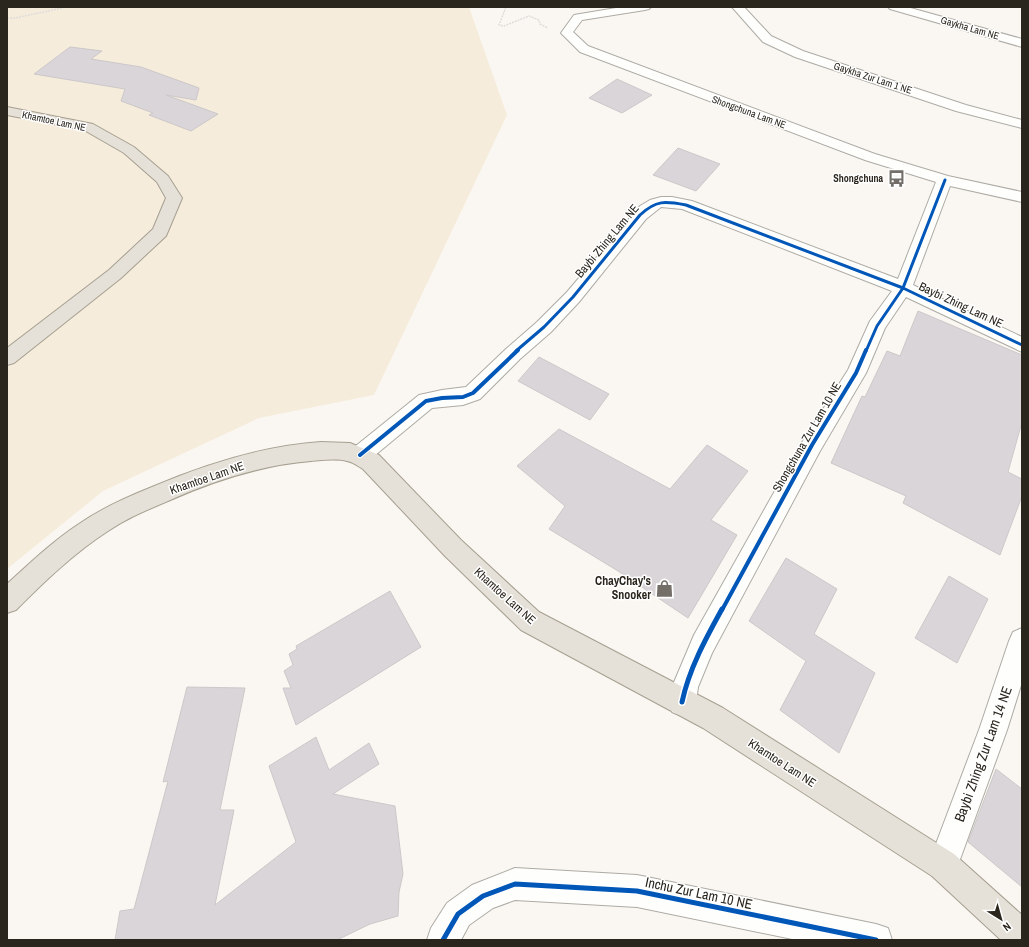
<svg xmlns="http://www.w3.org/2000/svg" width="1029" height="947" font-family="'Archivo Narrow',sans-serif">
<style>
.green{fill:#f6ecdb}
.building{fill:#d9d5d8;stroke:#ccc8ca}
.lines{fill:none;stroke-linecap:round;stroke-linejoin:round}
.minor-casing{stroke:#aeaba4;stroke-width:2}
.major-casing{stroke:#a69f90;stroke-width:2}
.path{stroke:#dedddb;stroke-width:1.5;stroke-dasharray:2 1;stroke-linecap:butt}
.minor{fill:#fefefd;fill-rule:evenodd}
.major{fill:#e5e1d9;fill-rule:evenodd}
.cycleway-far2-casing{stroke:#fff;stroke-width:5}
.cycleway-far1-casing{stroke:#fff;stroke-width:6}
.cycleway-casing{stroke:#fff;stroke-width:8}
.cycleway-far2{stroke:#0057b8;stroke-width:3}
.cycleway-far1{stroke:#0057b8;stroke-width:4}
.cycleway{stroke:#0057b8;stroke-width:5}
.labels{text-anchor:middle;dominant-baseline:central;stroke-width:3;stroke-linejoin:round;paint-order:stroke}
.far-street-label{font-size:10px;fill:#2a251d;stroke:#fff}
.far-poi-label{font-size:10px;font-weight:bold;fill:#2a251d;stroke:#fff;text-anchor:end}
.street-label{font-size:12px;fill:#2a251d;stroke:#fff}
.poi-label{font-size:12px;font-weight:bold;fill:#2a251d;stroke:#fff;text-anchor:end}
.near-street-label{font-size:14px;fill:#2a251d;stroke:#fff}
</style>
<rect width="100%" height="100%" fill="#faf7f2"/>
<!-- green -->
<path class="green" d="M7 7H469L507 115 374 395 259 418 103 491 7 569Z"/>
<!-- building -->
<path class="building" d="M70 47 102 51 91 59 141 67 199 88 196 100 166 95 218 114 191 131 149 115 153 113 121 101 125 89 34 74Z
M617 79 652 95 622 113 589 98Z
M678 148 720 164 696 191 653 175Z
M918 311 1022 355V422L1008 472 1022 479V496L1000 555 903 503 906 496 831 463 862 396 865 397 887 351 900 356Z
M539 357 609 394 590 420 518 381Z
M559 429 670 489 707 445 748 471 711 520 737 535 688 618 618 571 549 529 565 506 517 466Z
M786 558 837 589 814 634 875 673 839 753 780 710 806 661 749 621Z
M949 576 988 599 957 663 915 638Z
M390 591 421 647 296 725 283 688H291L284 671 293 665 289 654 297 649 296 646Z
M187 687 245 688 220 810H234L215 905 296 842 269 766 316 737 329 770 369 743 379 764 333 794 395 806 403 874 399 892 398 916 370 924 337 940H115L120 911 134 909 168 781 163 782Z
M996 769 1022 789V887L968 842Z"/>
<g class="lines">
<defs>
<path id="minor" d="M622 7H651L649 9 645 10 582 20 573 32 588 46 875 154 948 176 1022 192V202L950 186 913 285 1022 337V352L906 297 885 328 866 373 820 451 712 653 698 687 696 702 692 712 682 716 672 712 668 702 672 687 694 635 804 439 848 370 870 321 892 291 682 209 661 207 646 219 579 302 551 332 520 359 480 399 463 405 432 408 368 461 360 464 352 461 349 455 352 449 419 395 442 390 466 387 506 349 537 322 567 292 640 206 650 200 661 197H672L692 201 898 279 936 182 865 160 580 52 561 33 574 15Z
M732 7H744L771 36 803 51 966 105 1022 120V128L956 111 795 57 763 42Z
M888 7H907L1022 39V47L890 9Z
M1022 628V682L1007 730 958 865 954 876 943 880 932 876 928 865 979 730 1009 641 1013 632Z
M515 868 637 875 876 924 888 928 892 940H797L637 907 515 900 493 908 469 925 461 940H427L431 928 447 903 472 885Z"/>
<path id="major" d="M7 107 93 124 134 147 168 176 182 198 166 236 121 278 14 363 7 365V348L109 270 153 229 166 198 157 182 124 153 84 130 7 115Z
M321 442 350 443 379 455 461 540 539 612 723 708 954 854 1022 915V940H1001L932 876 703 728 521 630 445 556 363 469C358 466 353 462 347 461 336 458 322 460 311 461 261 465 213 481 168 501 147 510 127 518 108 531 74 553 45 581 16 610L7 613V584C30 563 53 541 79 524 102 508 127 497 152 487 206 464 262 446 321 442Z"/>
</defs>
<!-- minor casing -->
<use href="#minor" class="minor-casing"/>
<!-- major casing -->
<use href="#major" class="major-casing"/>
<!-- path -->
<path class="path" d="M206 7H266
M506 7 499 25 504 26 529 16 539 20 540 24 548 28
M7 18H15L67 7H79"/>
<!-- minor -->
<use href="#minor" class="minor"/>
<!-- major -->
<use href="#major" class="major"/>
<defs>
<path id="cycleway-far2" d="M516 351 544 327 573 297 640 215C656 200 665 201 686 205L903 288 1022 345
M866 351 877 326 903 288 945 180"/>
<path id="cycleway-far1" d="M360 455 426 401 442 398 463 397 473 393 518 350
M722 610 812 445 856 373 866 350"/>
<path id="cycleway" d="M682 702C689 669 706 638 722 609
M443 940 458 914 483 896 515 884 637 891 876 940"/>
</defs>
<!-- cycleway-far2 casing -->
<use href="#cycleway-far2" class="cycleway-far2-casing"/>
<!-- cycleway-far1 casing -->
<use href="#cycleway-far1" class="cycleway-far1-casing"/>
<!-- cycleway casing -->
<use href="#cycleway" class="cycleway-casing"/>
<!-- cycleway-far2 -->
<use href="#cycleway-far2" class="cycleway-far2"/>
<!-- cycleway-far1 -->
<use href="#cycleway-far1" class="cycleway-far1"/>
<!-- cycleway -->
<use href="#cycleway" class="cycleway"/>
</g>
<!-- icons -->
<defs>
<symbol id="bus-bare" viewBox="-9 -9 18 18"><path d="M-5-6H5V4H4V6H2V4H-2V6H-4V4H-5ZM-3.5-4V0h7V-4ZM-3.5 1.2v1.5H-2V1.2ZM2 1.2v1.5H3.5V1.2Z" fill="#736e68" stroke="#fff" stroke-width="2.5" paint-order="stroke"/></symbol>
<symbol id="shop-bare" viewBox="-9 -9 18 18"><path d="M-5-2.5h2.3a2.7 3.5 0 0 1 5.4 0H5L5.5 6h-11ZM-1.5-2.5h3a1.5 2.3 0 0 0-3 0Z" fill="#736e68" stroke="#fff" stroke-width="2.5" paint-order="stroke"/></symbol>
</defs>
<g fill-rule="evenodd">
<use href="#bus-bare" x="884" y="166" width="25" height="25"/>
<use href="#shop-bare" x="652" y="576" width="25" height="25"/>
</g>
<g class="labels">
<!-- far-street labels -->
<g class="far-street-label">
<text transform="translate(970 28) rotate(16)">Gaykha Lam NE</text>
<text transform="translate(873 78) rotate(18)">Gaykha Zur Lam 1 NE</text>
<text transform="translate(749 112) rotate(20)">Shongchuna Lam NE</text>
<text transform="translate(54 121) rotate(12)">Khamtoe Lam NE</text>
</g>
<!-- far-poi labels -->
<g class="far-poi-label">
<text x="883" y="178">Shongchuna</text>
</g>
<!-- street labels -->
<g class="street-label">
<text transform="translate(607 241) rotate(-50)">Baybi Zhing Lam NE</text>
<text transform="translate(961 305) rotate(25)">Baybi Zhing Lam NE</text>
<text transform="translate(807 437) rotate(-60)">Shongchuna Zur Lam 10 NE</text>
<text transform="translate(207 478) rotate(-19)">Khamtoe Lam NE</text>
<text transform="translate(505 596) rotate(42)">Khamtoe Lam NE</text>
<text transform="translate(782 763) rotate(33)">Khamtoe Lam NE</text>
</g>
<!-- poi labels -->
<g class="poi-label">
<text x="651" y="581">ChayChay's<tspan x="651" dy="14">Snooker</tspan></text>
</g>
<!-- near-street labels -->
<g class="near-street-label">
<text transform="translate(983 754) rotate(-70)">Baybi Zhing Zur Lam 14 NE</text>
<text transform="translate(699 893) rotate(12)">Inchu Zur Lam 10 NE</text>
</g>
</g>
<!-- border -->
<rect width="1029" height="947" fill="none" stroke="#2a251d" stroke-width="16"/>
<!-- north arrow -->
<g transform="translate(1001 919) rotate(143)" stroke="#ffffff" stroke-width="3" paint-order="stroke">
<path d="M0-3L7 15L0 10L-7 15Z" fill="#2a251d"/>
<text y="-6" font-size="11" font-weight="bold" text-anchor="middle" fill="#2a251d">N</text>
</g>
</svg>
